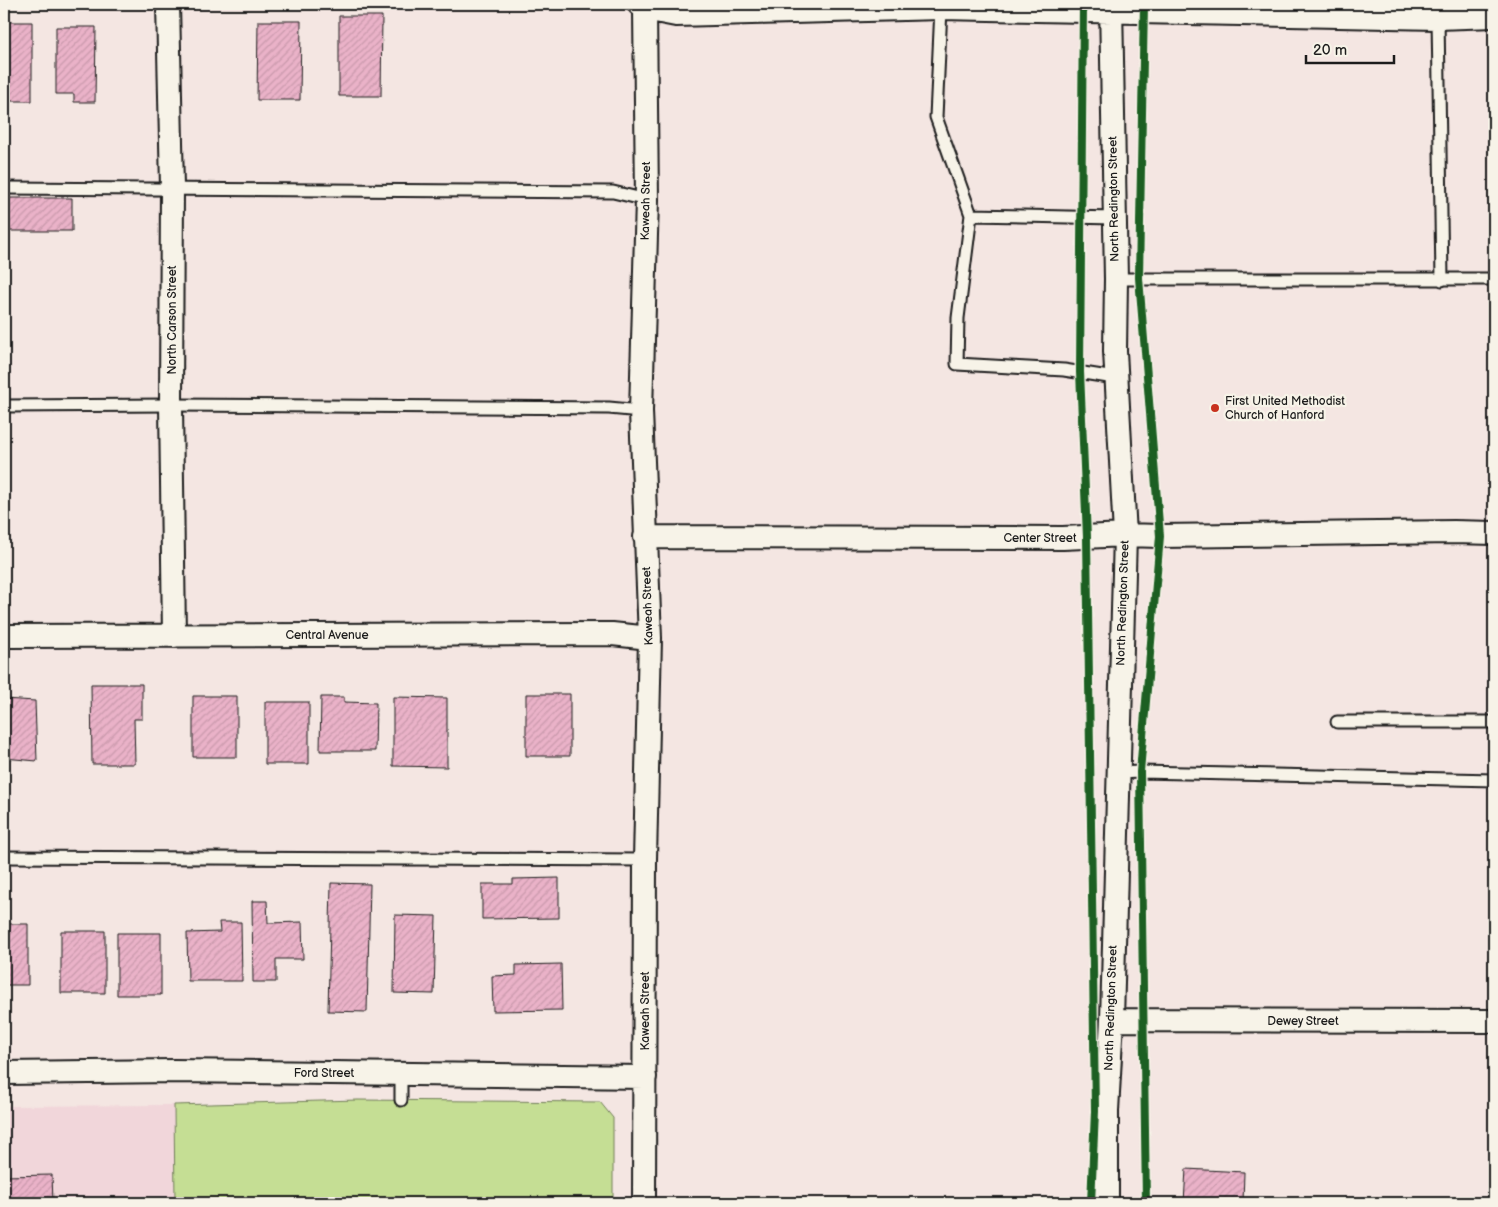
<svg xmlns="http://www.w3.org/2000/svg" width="1498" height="1207" font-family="'Balsamiq Sans',sans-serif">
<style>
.built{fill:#f1d6da}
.green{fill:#c5de94;stroke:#707d58}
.building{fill:url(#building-hatch);stroke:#1c1c1c}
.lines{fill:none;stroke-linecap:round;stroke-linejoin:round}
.service-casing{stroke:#1c1c1c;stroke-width:15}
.minor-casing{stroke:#1c1c1c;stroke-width:26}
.service{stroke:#f7f3e8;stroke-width:11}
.minor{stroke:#f7f3e8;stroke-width:22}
.cycleway-casing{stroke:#f7f3e8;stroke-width:11}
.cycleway{stroke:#1b5e20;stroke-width:8}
.poi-dot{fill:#c8321e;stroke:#f7f3e8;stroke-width:2}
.labels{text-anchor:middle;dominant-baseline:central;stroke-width:4.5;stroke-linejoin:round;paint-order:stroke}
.street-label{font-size:12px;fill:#1c1c1c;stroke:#f7f3e8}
.poi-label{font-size:12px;fill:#1c1c1c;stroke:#f7f3e8;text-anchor:start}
</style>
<defs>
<pattern id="building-hatch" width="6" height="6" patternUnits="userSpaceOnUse" patternTransform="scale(1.25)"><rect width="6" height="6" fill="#eab2c8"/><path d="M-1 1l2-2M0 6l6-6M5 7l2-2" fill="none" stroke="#c898ab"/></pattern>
</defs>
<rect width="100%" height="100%" fill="#f4e6e2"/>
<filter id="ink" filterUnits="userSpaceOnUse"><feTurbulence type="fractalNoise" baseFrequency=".02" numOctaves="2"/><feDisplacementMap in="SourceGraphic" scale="10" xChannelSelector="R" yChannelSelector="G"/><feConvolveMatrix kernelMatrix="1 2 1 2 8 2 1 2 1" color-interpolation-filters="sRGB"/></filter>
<g filter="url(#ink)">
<!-- built -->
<path class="built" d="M174 1105 175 1203H4V1106Z"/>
<!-- green -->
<path class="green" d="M358 1100 600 1102 613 1118V1203H175L174 1105Z"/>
<!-- building -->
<path class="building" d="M339 16H382L381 96H339Z
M258 21H301L300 100H257Z
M4 22H32V101H4Z
M56 27H96L95 102H74V94H56Z
M5 198H72V231H5Z
M91 684H142V719H134L135 764H92Z
M526 694H570V756H526Z
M193 696H237V757H193Z
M321 697H344V702L376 703 375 751H320Z
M393 697 447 698V767L393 766Z
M4 699 35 701 37 761 4 758Z
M265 702H309V764H265Z
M559 878V918L482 919V884H513V879Z
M331 883 370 884 367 1012 328 1011Z
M252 901H267L268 923 302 922 303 959H276V982H253Z
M395 915 436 916 434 994 394 993Z
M219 922H241L242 981H188L187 933 220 932Z
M4 924H28V985H4Z
M61 931H105V993H61Z
M117 933H161V995H117Z
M561 964 562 1010 493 1011 492 976 516 975V965Z
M1186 1169 1244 1172 1243 1203H1184Z
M52 1175 53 1203H4V1176Z"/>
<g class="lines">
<defs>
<path id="service" d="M941 8 936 117 971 215 1115 218
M1438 18 1442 280
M4 188 613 192 647 200
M971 215 958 318 957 364 1064 370 1115 378
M1116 279H1494
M4 406 171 405 609 408 641 411
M1337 722H1494
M1118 773 1140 772 1494 780
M4 857 645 860
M401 1073V1100"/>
<path id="minor" d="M168 4 172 188 171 405 174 636
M639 4 645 9 676 15 941 8 1438 18 1494 16
M645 537 1063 538 1125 535 1160 536 1454 532 1494 533
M4 636 612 634 650 638
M1112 1020 1494 1021
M4 1073 174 1071 645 1077
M644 1203 645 860 650 638 641 411 647 200 645 9
M1107 1203V1111L1112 1020 1125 535 1115 351 1116 279 1111 4"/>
</defs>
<!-- service casing -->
<use href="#service" class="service-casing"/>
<!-- minor casing -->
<use href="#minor" class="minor-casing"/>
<!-- service -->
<use href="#service" class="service"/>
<!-- minor -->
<use href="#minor" class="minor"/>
<defs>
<path id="cycleway" d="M1083 4 1080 372 1087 537 1095 1111 1091 1203
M1144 4 1139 278 1160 536 1140 772 1146 1203"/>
</defs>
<!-- cycleway casing -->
<use href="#cycleway" class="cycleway-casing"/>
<!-- cycleway -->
<use href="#cycleway" class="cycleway"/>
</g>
</g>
<!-- markers -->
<circle class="poi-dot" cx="1215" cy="408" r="5"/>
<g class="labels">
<!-- street labels -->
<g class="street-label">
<text transform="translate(1114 199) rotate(-91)">North Redington Street</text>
<text transform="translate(646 201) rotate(-89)">Kaweah Street</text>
<text transform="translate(172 320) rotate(-90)">North Carson Street</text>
<text x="1040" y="538">Center Street</text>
<text transform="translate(1123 603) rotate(-88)">North Redington Street</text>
<text transform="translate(648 606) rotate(-92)">Kaweah Street</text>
<text x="327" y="635">Central Avenue</text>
<text transform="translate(1111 1008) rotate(-88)">North Redington Street</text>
<text transform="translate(645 1011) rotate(-90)">Kaweah Street</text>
<text x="1303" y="1021">Dewey Street</text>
<text x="324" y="1073">Ford Street</text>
</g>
<!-- poi labels -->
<g class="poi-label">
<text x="1225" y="401">First United Methodist<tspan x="1225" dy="14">Church of Hanford</tspan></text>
</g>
</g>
<!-- margin -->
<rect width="1498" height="1207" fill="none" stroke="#f7f3e8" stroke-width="20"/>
<rect x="10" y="10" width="1478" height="1187" fill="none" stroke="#1c1c1c" stroke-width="2" filter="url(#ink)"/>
<!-- scale -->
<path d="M1306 55v8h88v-8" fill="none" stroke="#1c1c1c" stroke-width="2.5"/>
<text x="1313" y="55" font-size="15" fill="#1c1c1c" stroke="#f7f3e8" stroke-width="4" paint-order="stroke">20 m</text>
</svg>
